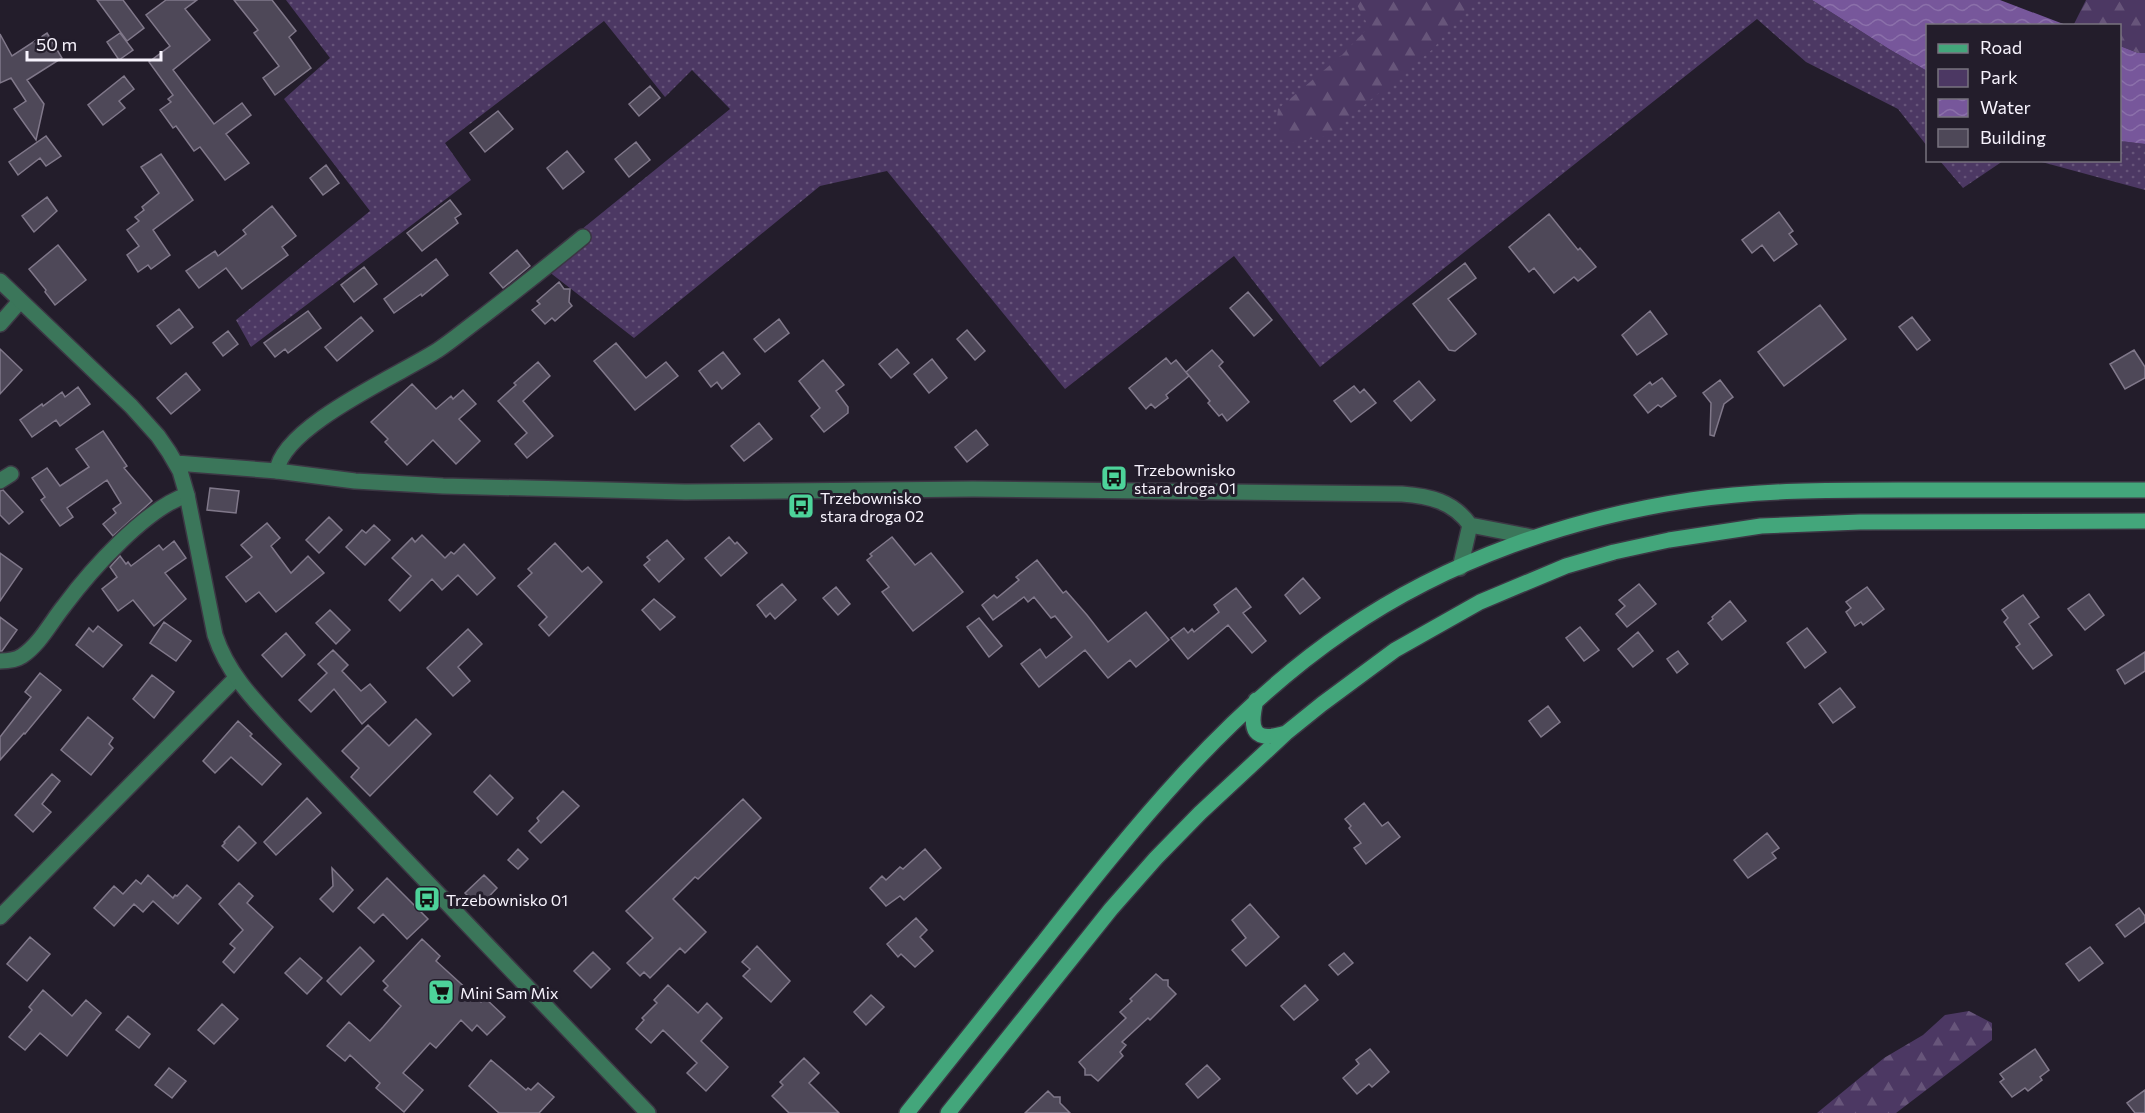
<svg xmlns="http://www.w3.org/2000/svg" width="2145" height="1113" font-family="Commissioner,sans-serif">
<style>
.green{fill:url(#green-dots)}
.forest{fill:url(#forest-firs)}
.water{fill:url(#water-waves)}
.building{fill:#4e4858;stroke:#80788a;stroke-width:1.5}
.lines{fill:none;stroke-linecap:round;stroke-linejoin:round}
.minor-casing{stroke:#3c3744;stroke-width:18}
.tertiary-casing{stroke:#3c3744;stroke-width:18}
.secondary-casing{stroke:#3c3744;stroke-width:18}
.minor{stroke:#3b765a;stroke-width:15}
.tertiary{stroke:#3b765a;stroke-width:15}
.secondary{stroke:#43a67b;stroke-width:15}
.labels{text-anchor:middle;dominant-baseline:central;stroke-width:6;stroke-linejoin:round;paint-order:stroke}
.poi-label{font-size:16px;fill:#f7f3fd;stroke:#231d2b;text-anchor:start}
</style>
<defs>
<pattern id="green-dots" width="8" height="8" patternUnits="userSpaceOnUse" patternTransform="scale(1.5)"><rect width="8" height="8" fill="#4c3863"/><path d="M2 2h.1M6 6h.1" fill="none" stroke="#67557a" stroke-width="1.8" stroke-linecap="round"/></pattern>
<pattern id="forest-firs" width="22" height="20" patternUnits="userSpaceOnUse" patternTransform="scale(1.5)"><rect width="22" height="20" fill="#4c3863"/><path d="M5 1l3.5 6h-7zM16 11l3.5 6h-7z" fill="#67557a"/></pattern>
<pattern id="water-waves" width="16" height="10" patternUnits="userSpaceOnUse" patternTransform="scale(1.5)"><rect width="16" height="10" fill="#77579b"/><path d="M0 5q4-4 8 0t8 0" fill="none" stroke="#8b70aa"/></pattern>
</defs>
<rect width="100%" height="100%" fill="#231d2b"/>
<!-- green -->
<path class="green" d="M286 0H1812L1889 49 1927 71V146L1898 109 1806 62 1757 19 1320 367 1234 256 1065 389 887 171 820 186 634 338 539 264 730 109 692 70 665 97 604 21 445 143 471 180 251 347 236 320 370 211 284 99 330 58Z
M2120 141 2145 144V190L2038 161 2120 160Z
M1940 161H2003L1963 188Z"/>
<!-- forest -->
<path class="forest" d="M1358 0H1473L1433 49 1326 136 1286 144 1276 127 1278 109 1342 55 1369 27 1357 5Z
M2086 0H2145V53H2138L2120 46V26H2073Z
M1969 1011 1992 1023V1040L1896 1113H1817L1884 1058 1923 1035 1945 1015Z"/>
<!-- water -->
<path class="water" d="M1812 0H2000L2066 25 1928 26 1927 71 1889 49Z
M2120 46 2138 53H2145V144L2120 141Z"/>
<!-- building -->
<path class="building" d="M97 0H123L144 28 127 41Z
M166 0H197L185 9 210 40 173 70 214 124 242 103 251 115 226 134 249 163 225 180 200 147 194 151 176 126 173 128 160 110 171 102 168 99 173 95 149 62 170 46 146 15Z
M234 0H272L296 31 289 37 311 68 275 95 263 78 279 66 254 33 258 30Z
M47 33 62 58 27 80 44 104 36 140 14 109 26 101 11 78 0 83V34L12 56Z
M120 33 133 50 119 60 107 42Z
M124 76 134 89 119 101 125 108 103 125 88 105Z
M650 86 660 98 639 116 629 104Z
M498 111 513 129 485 152 470 133Z
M46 136 61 156 46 166 40 158 18 175 9 162Z
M636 142 650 160 629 177 615 159Z
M567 151 584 172 563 189 547 168Z
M161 154 193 200 153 230 170 255 151 269 148 265 138 272 127 255 139 246 127 230 139 221 135 217 144 210 142 207 159 193 141 167Z
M326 165 339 183 323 195 310 178Z
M47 197 57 211 34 232 22 216Z
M450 200 461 214 455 218 458 223 422 251 407 233Z
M272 206 296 236 282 247 288 255 242 289 226 268 199 288 186 271 215 251 218 256 246 234 243 230Z
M1779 212 1793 231 1789 234 1797 244 1774 261 1762 245 1752 253 1742 240Z
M1549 214 1578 250 1580 248 1596 267 1578 281 1574 277 1554 293 1534 268 1529 272 1509 247Z
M58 245 86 280 55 305 45 292 46 290 29 269Z
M517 250 530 266 503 288 490 273Z
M436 259 448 275 422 296 421 294 394 313 384 299Z
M1465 263 1476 278 1448 299 1476 334 1455 351 1449 350 1413 304Z
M364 267 377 284 354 302 341 285Z
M559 282 564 289H570L569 302 572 306 555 321 552 318 545 324 532 310 540 304 537 301Z
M1248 292 1272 320 1254 336 1230 308Z
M1820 305 1846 339 1784 386 1758 352Z
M179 309 193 327 171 344 157 326Z
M308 311 321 328 288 353 285 349 275 357 264 343Z
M1650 311 1667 334 1637 355 1622 335Z
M361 317 373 331 337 361 325 347Z
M1912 317 1930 340 1917 350 1899 327Z
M779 319 789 333 765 352 754 339Z
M967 330 985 351 975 360 957 339Z
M228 331 238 344 223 356 213 343Z
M616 343 646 378 666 362 678 376 635 410 594 361Z
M0 349 22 370 0 394Z
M897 349 909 363 891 378 879 364Z
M1212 350 1223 362 1219 366 1249 402 1227 421 1222 414 1219 416 1208 403 1210 401 1186 372Z
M2134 350 2145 367V378L2125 389 2110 364Z
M723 352 740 374 722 389 717 382 711 387 699 371Z
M1166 358 1171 364 1176 360 1189 376 1166 395 1168 398 1155 408 1151 404 1146 409 1129 388Z
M932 359 947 378 929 393 914 374Z
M823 360 844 385 836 391 848 407V413L824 432 811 416 820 408 799 381Z
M538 362 550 376 523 401 553 436 527 458 515 444 527 433 498 401 516 385 514 383Z
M186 373 200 390 171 414 157 398Z
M1662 378 1676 396 1661 407 1658 405 1648 413 1634 395 1650 382 1652 385Z
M1720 380 1733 397 1724 404 1714 436 1710 435 1711 403 1703 393Z
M1419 381 1435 400 1411 421 1394 401Z
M412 384 436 409 451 396 453 399 463 390 476 404 459 419 480 441 456 464 433 440 407 465 385 442 388 439 371 422Z
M1354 386 1360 393 1364 389 1376 403 1351 422 1334 401Z
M78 387 90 404 60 426 56 420 32 437 20 420 42 404 43 406 62 392 65 397Z
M759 423 772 439 744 461 731 446Z
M976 430 988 445 967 462 955 447Z
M103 431 127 466 124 468 152 501 113 536 103 524 116 513 113 509 121 503 107 480 67 508 73 517 60 526 41 500 45 497 32 478 47 468 60 486 89 467 76 449Z
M210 488 239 491 236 513 207 510Z
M3 490 23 512 9 524 0 515V491Z
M329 517 342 530 319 553 306 540Z
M267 523 280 538 271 546 291 573 308 556 324 573 276 612 259 592 246 602 226 577 252 557 241 545Z
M374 525 390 540 365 565 346 547 362 530 366 533Z
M422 535 445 558 451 552 454 554 464 544 495 578 477 595 458 575 442 590 432 579 400 611 389 600 411 576 392 558 412 538 415 542Z
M729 537 735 544 737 542 747 553 721 576 705 558Z
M892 537 915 565 931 553 963 592 913 631 882 592 889 587 867 560 872 556 870 554Z
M667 540 684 559 659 582 644 565 650 560 647 557Z
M174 541 186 558 165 573 186 599 154 626 133 600 118 611 102 589 117 577 110 567 120 556 126 564 128 562 131 566 159 545 163 550Z
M555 543 582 572 588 567 602 582 549 636 539 625 547 617 518 586 532 573 528 569Z
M0 553 22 569 0 601Z
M1037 560 1063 593 1066 591 1087 615 1108 642 1146 612 1169 640 1136 667 1130 660 1108 678 1085 650 1039 687 1021 664 1040 649 1046 658 1072 637 1055 616 1051 618 1034 597 1028 602 1024 597 993 620 982 605 994 595 997 598 1019 580 1016 577Z
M1303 578 1320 598 1300 614 1285 595Z
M782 584 796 600 775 619 770 613 766 617 757 605Z
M1639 584 1656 604 1627 627 1616 614 1625 606 1619 600Z
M836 587 850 604 838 615 823 598Z
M1867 587 1884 609 1863 625 1861 622 1855 626 1846 612 1851 608 1846 602Z
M1236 588 1251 607 1243 613 1266 641 1252 653 1228 625 1188 659 1171 638 1184 628 1188 633 1192 629 1194 632 1219 612 1214 605Z
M2089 594 2104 615 2085 630 2068 609Z
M2023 595 2039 617 2029 624 2052 655 2033 669 2016 647 2020 644 2004 622 2008 618 2002 610Z
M654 599 675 617 660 630 642 610Z
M1730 601 1746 621 1722 640 1708 623 1713 619 1712 617Z
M330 610 350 630 336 644 316 623Z
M0 617 17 630 2 651H0Z
M979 618 1002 646 989 657 967 627Z
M164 622 191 641 176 661 150 643Z
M98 626 122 645 103 667 76 645 89 628 93 632Z
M1580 627 1599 650 1584 661 1566 638Z
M1807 628 1826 652 1805 668 1787 643Z
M468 629 482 644 458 667 470 681 453 696 427 668Z
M1638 632 1653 651 1633 667 1618 649Z
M286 633 305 655 282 677 262 655Z
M333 650 348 665 342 671 361 691 370 684 386 702 362 724 334 689 311 712 299 700 327 673 318 664Z
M1678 651 1688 664 1677 673 1667 659Z
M2145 652V671L2125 684 2117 670Z
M40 673 61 690 25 734 24 733 0 760V737L31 697 25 692Z
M152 675 174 692 154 718 133 699Z
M1840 688 1855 707 1833 723 1819 704Z
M1548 706 1560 722 1541 737 1529 721Z
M88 717 113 738 109 744 113 748 91 775 61 750Z
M416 719 431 734 370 796 351 777 359 768 342 751 368 725 389 746Z
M238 721 252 734 250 736 281 764 262 785 231 757 215 773 203 761Z
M52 774 60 781 42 804 51 812 33 832 15 815Z
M490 775 513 798 497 815 474 792Z
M563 791 579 806 541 843 529 831 539 821 537 818Z
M307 798 321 813 276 855 264 842Z
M743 799 761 818 698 879 695 877 673 899 706 932 685 953 680 948 650 978 644 972 640 976 627 963 653 938 626 911Z
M1364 803 1382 826 1388 822 1400 837 1366 864 1354 848 1361 843 1349 828 1351 826 1345 819Z
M239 826 256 843 238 861 222 846 225 843 224 842Z
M1767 833 1779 848 1772 853 1776 858 1748 878 1734 860Z
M518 849 528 859 518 869 508 860Z
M925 849 941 868 904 900 900 896 886 906 870 888 882 876 886 880 900 867 903 869Z
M332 868 353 890 333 912 320 899 333 886Z
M148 875 173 898 175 895 177 896 187 885 201 898 178 924 153 901 143 912 134 904 114 926 94 908 114 886 123 894 136 880 141 884Z
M484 875 497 888 479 907 465 893Z
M387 878 428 919 407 939 383 914 374 923 358 908Z
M239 883 253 896 247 903 273 927 234 973 223 962 235 948 230 944 243 930 219 904Z
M1250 904 1279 937 1246 966 1232 950 1246 938 1232 920Z
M2139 908 2145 916V922L2125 937 2116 925Z
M916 918 927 930 920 937 933 951 915 967 901 954 898 957 887 944Z
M30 937 50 954 27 981 7 964Z
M422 939 440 956 436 961 481 1002 485 998 505 1017 487 1035 477 1025 472 1031 461 1020 436 1048 430 1043 403 1073 423 1090 404 1112 376 1088 380 1083 350 1055 345 1061 327 1046 349 1022 370 1041 383 1027 401 1006 384 990 388 986 383 981Z
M757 946 790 981 771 1002 743 976 750 969 742 962Z
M360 947 374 961 341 995 327 981Z
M2090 947 2103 963 2079 981 2066 964Z
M593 952 610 969 591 988 574 971Z
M1344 953 1353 963 1338 975 1329 965Z
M300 958 322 978 307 994 285 973Z
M1156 974 1163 980H1168V986L1176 994 1150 1020 1148 1018 1122 1042 1126 1045 1120 1052 1123 1056 1098 1081 1091 1075H1085V1069L1079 1062 1126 1018 1120 1012 1132 1001 1130 999Z
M668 985 698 1013 707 1003 722 1018 701 1041 728 1067 706 1091 687 1073 697 1063 663 1030 651 1043 636 1029 644 1020 642 1018 657 1003 654 1000Z
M1305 985 1318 1000 1294 1020 1281 1006Z
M43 990 72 1016 86 1000 101 1013 67 1056 40 1033 25 1050 9 1037 32 1010 29 1007Z
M871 995 884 1007 866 1025 854 1012Z
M222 1004 238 1019 214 1044 198 1030Z
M128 1016 150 1034 139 1048 116 1030Z
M1370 1049 1389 1072 1372 1087 1369 1084 1357 1094 1343 1078 1359 1064 1356 1060Z
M2035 1049 2049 1070 2040 1077 2042 1080 2028 1091 2025 1088 2012 1097 2000 1082 2004 1079 2000 1074Z
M804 1058 819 1073 809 1083 839 1113H789L772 1096 783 1085 780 1082Z
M491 1060 526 1090 528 1088 531 1090 538 1083 554 1097 539 1113H499L469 1086Z
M1207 1065 1220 1079 1198 1098 1186 1084Z
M169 1068 186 1081 172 1098 155 1085Z
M2145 1090V1113H2135L2127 1103Z
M1048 1091 1054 1097H1060V1103L1070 1113H1025Z"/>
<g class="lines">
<defs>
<path id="minor" d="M0 324 20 301
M277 471C282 426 401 374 438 350 453 340 467 328 482 317 516 291 550 264 583 237
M0 481 11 474
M0 661C8 661 16 660 22 656 40 644 51 622 64 606 90 571 146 508 187 495
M0 917 236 678"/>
<path id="tertiary" d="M0 281 131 406 158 436 169 452 180 471 187 495 215 635C229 678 261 707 291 740L648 1113
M176 463 277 471 355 481 443 486 685 492 973 489 1402 494C1429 496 1453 501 1470 525L1532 537
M1460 568 1470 525"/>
<path id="secondary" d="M1256 700C1249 730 1253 743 1286 733
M907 1113C952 1057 997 1001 1042 944 1132 830 1224 713 1346 630 1448 560 1570 518 1691 500 1760 490 1830 490 1899 490 1981 490 2063 490 2145 490
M948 1113 1111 909 1156 858 1200 813 1286 733 1322 704 1395 650 1480 602 1566 566 1614 552 1669 540 1761 526 1860 522 2145 521"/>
</defs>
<!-- minor casing -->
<use href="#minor" class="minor-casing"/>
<!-- tertiary casing -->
<use href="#tertiary" class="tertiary-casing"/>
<!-- secondary casing -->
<use href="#secondary" class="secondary-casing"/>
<!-- minor -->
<use href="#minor" class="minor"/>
<!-- tertiary -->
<use href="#tertiary" class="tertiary"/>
<!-- secondary -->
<use href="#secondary" class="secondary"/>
</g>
<!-- icons -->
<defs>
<symbol id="bus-square" viewBox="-11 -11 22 22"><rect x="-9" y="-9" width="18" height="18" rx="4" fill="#4dd39a" stroke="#231d2b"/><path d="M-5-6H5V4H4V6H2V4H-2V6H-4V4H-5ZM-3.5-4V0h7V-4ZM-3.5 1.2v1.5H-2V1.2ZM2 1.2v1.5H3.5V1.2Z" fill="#111"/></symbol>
<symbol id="supermarket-square" viewBox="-11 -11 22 22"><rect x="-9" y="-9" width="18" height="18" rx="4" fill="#4dd39a" stroke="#231d2b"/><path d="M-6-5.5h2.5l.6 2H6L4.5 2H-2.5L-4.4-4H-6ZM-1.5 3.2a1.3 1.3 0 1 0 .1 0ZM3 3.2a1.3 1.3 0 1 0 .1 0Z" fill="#111"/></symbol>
</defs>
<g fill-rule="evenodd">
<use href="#bus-square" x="1099" y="463" width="30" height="30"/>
<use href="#bus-square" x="786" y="491" width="30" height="30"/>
<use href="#bus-square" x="412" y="884" width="30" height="30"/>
<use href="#supermarket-square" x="426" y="977" width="30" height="30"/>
</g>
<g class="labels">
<!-- poi labels -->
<g class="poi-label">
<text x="1134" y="469">Trzebownisko<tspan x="1134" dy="18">stara droga 01</tspan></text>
<text x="820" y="497">Trzebownisko<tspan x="820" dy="18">stara droga 02</tspan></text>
<text x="446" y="899">Trzebownisko 01</text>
<text x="460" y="992">Mini Sam Mix</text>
</g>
</g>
<!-- legend -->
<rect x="1926" y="24" width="195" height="138" fill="#231d2b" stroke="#78737f" stroke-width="1.5"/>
<rect x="1938" y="44" width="30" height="9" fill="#43a67b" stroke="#78737f" stroke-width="1.5"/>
<text x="1980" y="54" font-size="18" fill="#f7f3fd">Road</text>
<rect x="1938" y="69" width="30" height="18" fill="#4c3863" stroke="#78737f" stroke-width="1.5"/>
<text x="1980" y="84" font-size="18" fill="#f7f3fd">Park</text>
<rect x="1938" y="99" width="30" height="18" fill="url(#water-waves)" stroke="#78737f" stroke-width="1.5"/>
<text x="1980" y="114" font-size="18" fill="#f7f3fd">Water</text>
<rect x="1938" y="129" width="30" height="18" fill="#4e4858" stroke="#78737f" stroke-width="1.5"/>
<text x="1980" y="144" font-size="18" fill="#f7f3fd">Building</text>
<!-- scale -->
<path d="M27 51v9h134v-9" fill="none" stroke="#f7f3fd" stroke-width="3"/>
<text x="36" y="51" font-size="18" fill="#f7f3fd" stroke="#231d2b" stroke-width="4.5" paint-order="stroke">50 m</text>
</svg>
